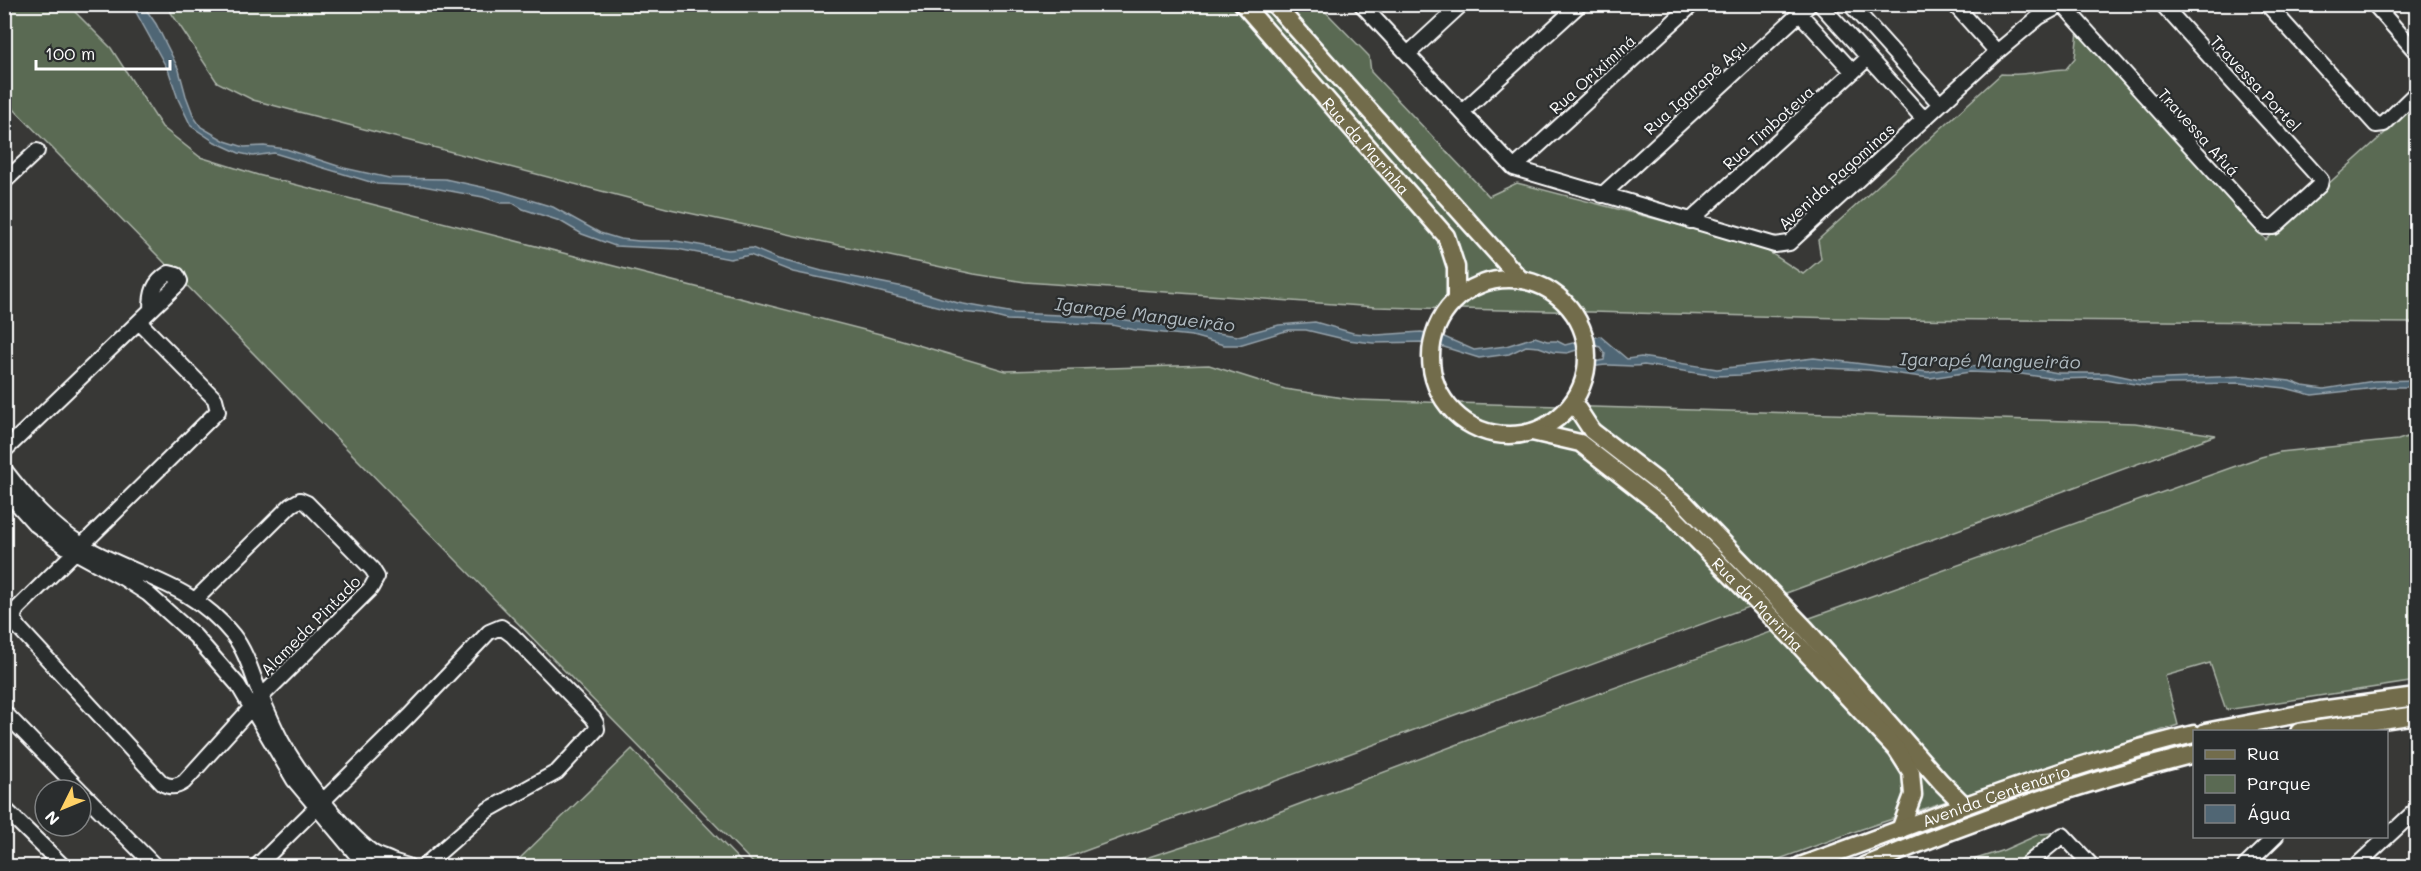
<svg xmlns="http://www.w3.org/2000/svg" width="2421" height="871" font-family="Mali,sans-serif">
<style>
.green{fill:#5a6a53;stroke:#acb4a9;stroke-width:1.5}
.water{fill:#506674;stroke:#96a3ac;stroke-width:1.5}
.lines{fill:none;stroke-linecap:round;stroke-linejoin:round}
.minor-casing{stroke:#fff;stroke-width:18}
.major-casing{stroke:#fff;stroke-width:21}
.minor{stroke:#2a2d2e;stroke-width:14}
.major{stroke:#726c4b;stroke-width:16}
.labels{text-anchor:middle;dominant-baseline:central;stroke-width:4.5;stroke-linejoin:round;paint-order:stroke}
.street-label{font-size:16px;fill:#fff;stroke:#2a2d2e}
.water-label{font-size:18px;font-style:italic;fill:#b0bac0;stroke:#2a2d2e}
</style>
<rect width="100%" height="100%" fill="#383836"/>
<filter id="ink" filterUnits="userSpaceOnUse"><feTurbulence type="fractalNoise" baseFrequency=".0167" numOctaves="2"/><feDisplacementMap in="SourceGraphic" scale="12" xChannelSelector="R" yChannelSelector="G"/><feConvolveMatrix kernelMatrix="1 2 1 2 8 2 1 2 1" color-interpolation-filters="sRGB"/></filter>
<g filter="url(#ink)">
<!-- green -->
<path class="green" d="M4 5H68L111 48 162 127 200 157 258 175 884 335 1006 371 1209 365 1285 389 1356 400 2135 423 2216 435 1044 866H756L5 100Z
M166 5H1319L1369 56 1371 72 1489 196 1517 183 1760 246 1803 274 1821 259 1818 240 2001 74C2025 76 2043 70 2066 69L2075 58 2078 31 2266 240 2416 105V323L1882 319 1376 307 1025 282 974 274 670 209 253 100 217 82Z
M2416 434V681L2226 710 2210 663 2165 676 2178 725 1859 830 1760 866H1121L1223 833 1485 734 2261 457 2280 452 2398 440Z
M632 749 745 866H512Z
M2063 832 2056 848 2041 866H1954L2004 850 2040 834Z"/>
<!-- water -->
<path class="water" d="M132 5H143L156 24 179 70 186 96 194 117 201 127 225 141 244 147 264 146 286 149 344 168 389 178 445 179 500 191 553 207 600 233 620 239 639 241H676L728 250 752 248 778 259 822 271 904 287 958 303 1014 313 1105 317 1238 336 1279 325 1315 322 1353 333 1377 335 1421 332 1442 336 1474 350 1506 346 1535 337 1547 341H1557L1565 345 1600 336 1627 359 1641 357 1717 369 1814 358 1928 372 1965 366 2003 368 2026 367 2058 373H2107L2140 380 2244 376 2290 381 2303 386 2324 389 2374 381 2416 380V387H2385L2312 395 2285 388 2240 383 2170 384 2147 386 2098 378 2056 379 2021 374 1970 372 1930 378 1869 370 1800 367 1740 375 1716 376 1644 365C1625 369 1605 360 1587 370L1594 362 1604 360 1605 354 1600 347 1593 345 1567 353 1553 352 1539 347 1526 346 1509 354 1479 358 1428 342 1373 343 1348 340 1306 330H1289L1239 345H1224L1192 336 1135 330 1112 325 1007 320 984 314 960 312 845 283 793 272 750 255 730 259 677 249 615 246 582 234 560 221 523 209 513 203H501L483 197 423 186 377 184 274 153 253 156 239 153 215 142 191 126 178 99 169 72Z"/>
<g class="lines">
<defs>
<path id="minor" d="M1361 4 1514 168
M1820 4 1923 118
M1850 4 1940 104
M1954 4 1997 52
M2062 4 2264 227H2274L2320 185 2321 180 2162 4
M2267 4 2376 125 2384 124 2416 93
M2374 4 2416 52
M1800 14 1853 72
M1408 54 1462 4
M1462 112 1580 4
M1514 168 1775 245 1789 243 1997 52 2039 17 2063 4
M1514 168 1693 4
M4 182 37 151
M1602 195 1810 4
M1690 221 1868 58
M139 322 215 399 218 411 17 609 13 617 19 628 162 783C170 788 177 787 184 782L261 697 371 588 377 577 372 569 307 503 300 500 291 505 195 600
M4 451 178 284 180 281 177 275 169 273C153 283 151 293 151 310
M4 469C27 499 50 525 82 545 135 577 191 582 233 635 248 654 253 679 263 701 269 715 275 729 282 742 301 775 342 829 372 852 378 856 386 858 392 861
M4 489 35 524 66 547 123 578 148 594 195 636 238 685 294 780 366 866
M4 712 80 790
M81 791 155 866
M4 808 63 866
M257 866 409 716 489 632 501 627 512 635 593 718 596 723 597 729 557 772 488 810 424 866
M379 866 392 861 408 866
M2025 866 2063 835 2091 865
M2245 866 2276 836
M2356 866 2416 810"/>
<g id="major">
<path id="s1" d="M1243 4 1446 236 1456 267V299"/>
<path d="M1274 4 1521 280"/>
<circle cx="1509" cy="357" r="78"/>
<path d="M1573 402 1592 431 1683 501 1805 628 1941 782 1964 805"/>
<path id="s2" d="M1532 432 1580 443 1671 514 1795 641 1897 750 1911 772 1913 795 1900 830"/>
<path d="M2205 732 2320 710 2416 697"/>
<path d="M2299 732 2416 715"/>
<path id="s3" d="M1800 866C1931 819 2059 766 2194 734"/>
<path d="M1864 866C1971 821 2081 782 2194 754"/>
</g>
</defs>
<!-- minor casing -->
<use href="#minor" class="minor-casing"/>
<!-- major casing -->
<use href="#major" class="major-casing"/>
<!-- minor -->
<use href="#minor" class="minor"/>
<!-- major -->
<use href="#major" class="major"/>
</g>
</g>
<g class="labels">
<!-- street labels -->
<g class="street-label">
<text transform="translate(1592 74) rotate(-42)">Rua Oriximiná</text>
<text transform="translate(2256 83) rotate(47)">Travessa Portel</text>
<text transform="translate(1695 87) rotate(-42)">Rua Igarapé Açu</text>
<text transform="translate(1768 127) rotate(-42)">Rua Timboteua</text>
<text transform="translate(2199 132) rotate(48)">Travessa Afuá</text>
<text stroke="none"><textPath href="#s1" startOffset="188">Rua da Marinha</textPath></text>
<text transform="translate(1836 176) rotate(-42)">Avenida Pagominas</text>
<text stroke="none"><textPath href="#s2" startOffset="290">Rua da Marinha</textPath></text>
<text transform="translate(310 625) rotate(-45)">Alameda Pintado</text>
<text stroke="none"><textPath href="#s3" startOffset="208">Avenida Centenário</textPath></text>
</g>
<!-- water labels -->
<g class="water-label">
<text transform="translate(1145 314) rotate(7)">Igarapé Mangueirão</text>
<text transform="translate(1990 360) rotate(1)">Igarapé Mangueirão</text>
</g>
</g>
<!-- margin -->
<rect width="2421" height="871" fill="none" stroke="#2a2d2e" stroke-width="24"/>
<rect x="12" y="12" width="2397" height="847" fill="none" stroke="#fff" stroke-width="2" filter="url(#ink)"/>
<!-- legend -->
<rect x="2193" y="730" width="195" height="108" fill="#2a2d2e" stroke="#7f8182" stroke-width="1.5"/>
<rect x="2205" y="750" width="30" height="9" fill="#726c4b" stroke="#7f8182" stroke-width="1.5"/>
<text x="2247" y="760" font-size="18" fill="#ffffff">Rua</text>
<rect x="2205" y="775" width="30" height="18" fill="#5a6a53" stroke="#7f8182" stroke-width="1.5"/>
<text x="2247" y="790" font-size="18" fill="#ffffff">Parque</text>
<rect x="2205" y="805" width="30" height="18" fill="#506674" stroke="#7f8182" stroke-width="1.5"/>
<text x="2247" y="820" font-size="18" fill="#ffffff">Água</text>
<!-- north arrow -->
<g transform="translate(63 808) rotate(227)"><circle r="28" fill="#2a2d2e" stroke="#7f8182" stroke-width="1.5"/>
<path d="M0-4.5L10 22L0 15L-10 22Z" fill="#ffd166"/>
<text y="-9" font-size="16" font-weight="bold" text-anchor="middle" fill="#ffffff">N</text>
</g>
<!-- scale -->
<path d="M36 60v9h134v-9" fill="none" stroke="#ffffff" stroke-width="3"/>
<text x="45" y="60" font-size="18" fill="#ffffff" stroke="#2a2d2e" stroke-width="4.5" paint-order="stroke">100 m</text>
</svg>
